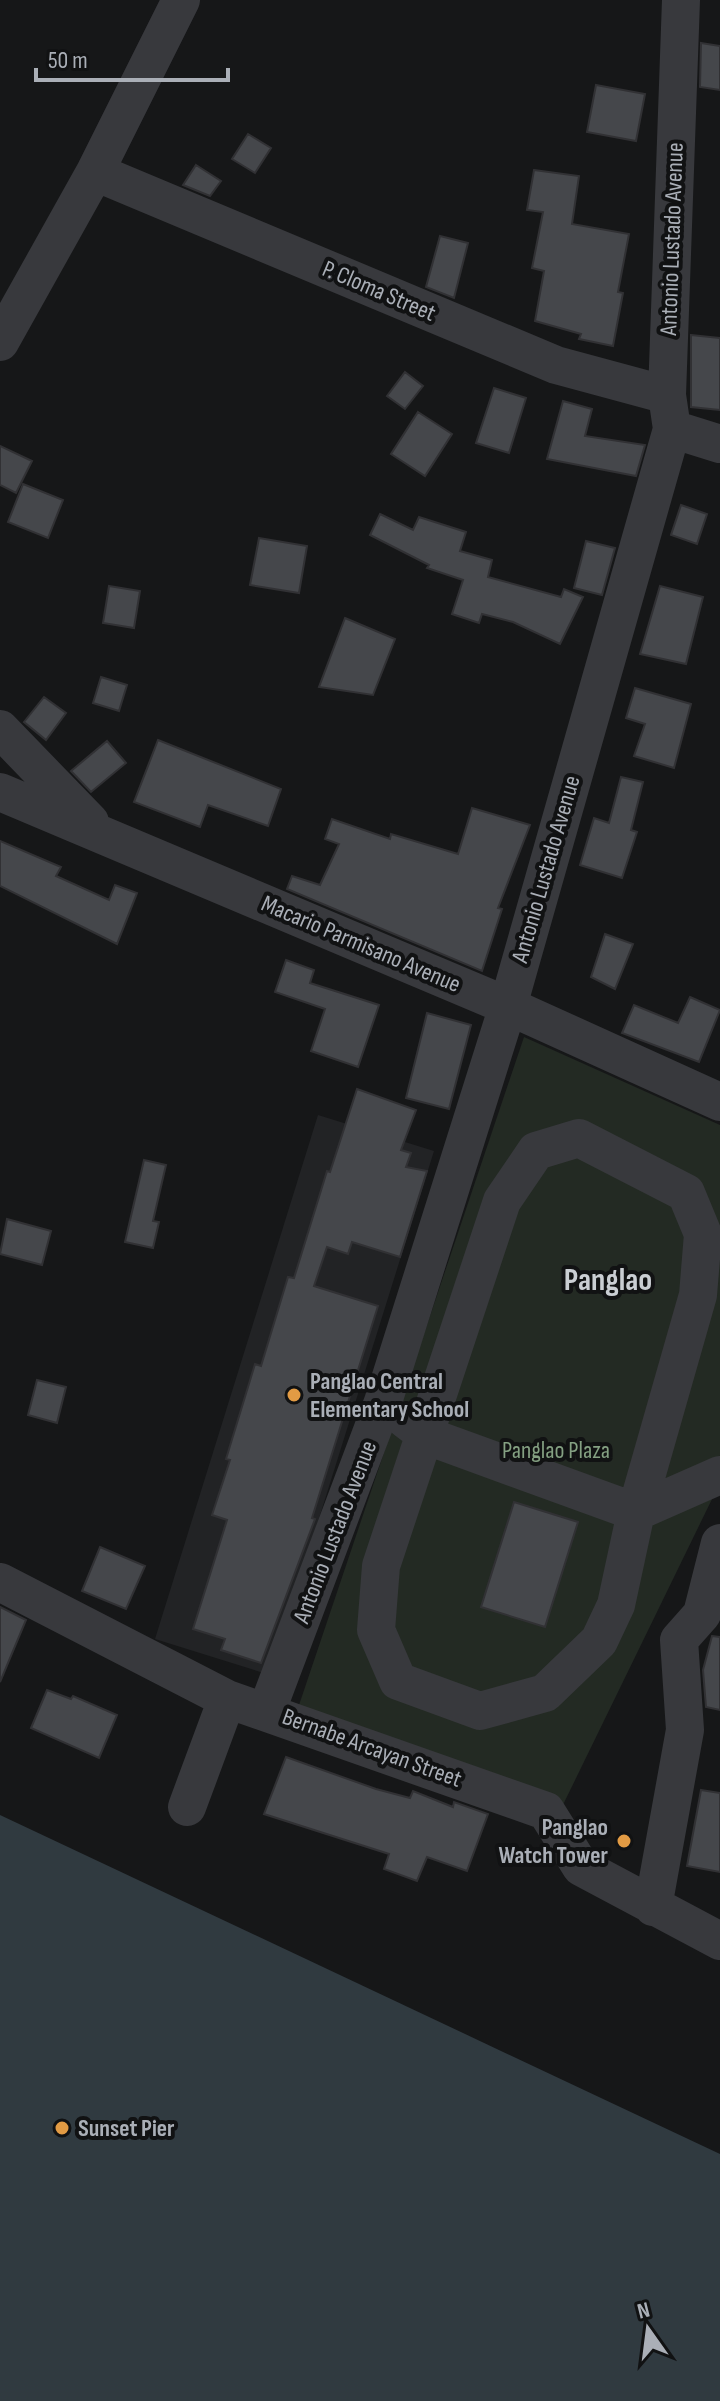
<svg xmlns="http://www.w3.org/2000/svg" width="720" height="2401" font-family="'Sofia Sans Condensed',sans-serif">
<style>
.built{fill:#222325}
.green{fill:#232a23}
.water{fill:#303a40}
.building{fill:#45474b;stroke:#313134;stroke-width:2}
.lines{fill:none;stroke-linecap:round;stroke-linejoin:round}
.minor{stroke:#38393d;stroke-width:38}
.poi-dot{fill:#e29b44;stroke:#111213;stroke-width:3}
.labels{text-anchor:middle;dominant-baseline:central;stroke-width:8;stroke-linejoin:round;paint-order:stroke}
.street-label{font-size:24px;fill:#aaafb7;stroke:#111213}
.poi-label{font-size:24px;font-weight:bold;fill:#aaafb7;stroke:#111213;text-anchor:start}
.park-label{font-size:24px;fill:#84a082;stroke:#111213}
.district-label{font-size:32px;font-weight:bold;fill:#caced3;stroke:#111213}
</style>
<rect width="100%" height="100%" fill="#161718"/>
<!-- built -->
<path class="built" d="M318 1115 434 1151 270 1675 155 1639Z"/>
<!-- green -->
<path class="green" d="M524 1037 720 1125V1455L714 1495 559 1813 297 1711Z"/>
<!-- water -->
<path class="water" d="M0 1815 720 2154V2401H0Z"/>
<!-- building -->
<path class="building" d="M701 43 720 46V90L700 87Z
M596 85 645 94 636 141 587 132Z
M248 134 271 148 255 173 232 159Z
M196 165 221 181 210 196 183 185Z
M534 170 579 176 572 224 629 234 618 292 623 293 613 346 579 339 581 334 535 321 544 271 532 268 543 212 527 210Z
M440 236 468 243 454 298 426 287Z
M691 335 720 338V410L691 407Z
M405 372 423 386 405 409 387 396Z
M494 388 526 398 509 453 476 443Z
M563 401 592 409 585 436 645 445 636 476 547 459Z
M418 412 452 434 425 476 391 454Z
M0 446 32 461 16 493 0 485Z
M23 484 63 500 48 538 8 522Z
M681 505 707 514 697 544 671 535Z
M380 514 413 530 419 517 466 532 460 551 492 560 488 577 561 597 564 589 583 597 560 644 513 622 482 614 479 623 452 614 463 580 427 568 429 565 370 535Z
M259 538 307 546 299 593 250 585Z
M586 541 615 548 602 595 574 588Z
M109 586 140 591 134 628 103 623Z
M660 586 703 597 686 664 640 654Z
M345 618 395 639 373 695 319 687Z
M101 677 127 685 119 711 93 703Z
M635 688 691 704 674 768 634 756 645 724 626 718Z
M44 697 66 713 46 740 24 722Z
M158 740 281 789 268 826 208 805 200 827 134 802Z
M107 741 126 763 91 792 71 771Z
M621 777 643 782 631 830 637 832 622 878 580 865 594 818 609 823Z
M472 808 530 825 498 908 502 909 482 971 287 889 292 876 320 885 339 844 325 839 332 819 390 839 391 834 458 854Z
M0 841 61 867 56 876 109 900 115 885 137 893 117 944 0 886Z
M605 934 633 944 615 989 591 977Z
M286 960 314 970 310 983 379 1005 358 1067 311 1051 325 1009 275 992Z
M690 997 720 1010 699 1062 622 1033 634 1005 678 1023Z
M427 1013 471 1025 449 1109 406 1098Z
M357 1089 416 1110 401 1150 411 1153 406 1167 427 1171 400 1257 352 1242 348 1254 327 1247 314 1286 378 1306 312 1518 315 1519 261 1663 221 1650 225 1639 193 1629 227 1520 212 1515 230 1460 226 1459 255 1364 261 1366 288 1277 294 1278 327 1171 330 1172Z
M144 1160 166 1165 153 1221 159 1222 153 1248 125 1242Z
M7 1219 51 1231 42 1265 0 1254Z
M37 1380 66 1387 57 1423 28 1415Z
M514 1502 578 1522 545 1627 481 1607Z
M100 1547 145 1566 126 1609 82 1591Z
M0 1607 26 1620 0 1682Z
M712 1636 720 1637V1710L706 1707 703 1670Z
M47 1690 71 1699 73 1696 117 1715 99 1758 31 1728Z
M286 1757 376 1789 410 1798 413 1791 453 1807 454 1802 488 1814 467 1871 427 1857 417 1881 384 1869 389 1854 264 1814Z
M701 1790 720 1793V1872L687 1866Z"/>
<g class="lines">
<!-- minor -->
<path class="minor" d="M95 172 556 365 667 395
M0 342 95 172 181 0
M672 429 720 444
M0 729 90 822
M0 792 508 1006 720 1102
M579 1138 686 1193 703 1234 698 1295 636 1512 616 1605 599 1641 545 1693 480 1711 398 1681 376 1630 381 1566 502 1201 536 1151Z
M406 1420 427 1436 636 1512 720 1475
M0 1582 227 1699 546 1811 581 1867 720 1941
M267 1710 383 1402 508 1006 672 429 667 395 681 0
M187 1807 227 1699
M653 1907 685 1730 679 1640 702 1614 720 1543"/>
</g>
<!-- markers -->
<g class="poi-dot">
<circle cx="294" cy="1395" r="8"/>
<circle cx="624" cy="1841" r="8"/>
<circle cx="62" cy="2128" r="8"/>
</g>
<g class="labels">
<!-- street labels -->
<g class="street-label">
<text transform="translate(672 239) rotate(-88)">Antonio Lustado Avenue</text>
<text transform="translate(379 291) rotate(23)">P. Cloma Street</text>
<text transform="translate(546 869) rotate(-74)">Antonio Lustado Avenue</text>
<text transform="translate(361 944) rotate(23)">Macario Parmisano Avenue</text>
<text transform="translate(335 1532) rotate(-69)">Antonio Lustado Avenue</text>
<text transform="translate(372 1748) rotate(20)">Bernabe Arcayan Street</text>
</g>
<!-- poi labels -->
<g class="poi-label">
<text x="310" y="1381">Panglao Central<tspan x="310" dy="28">Elementary School</tspan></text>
<text x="608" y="1827" text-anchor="end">Panglao<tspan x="608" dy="28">Watch Tower</tspan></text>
<text x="78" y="2128">Sunset Pier</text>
</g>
<!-- park labels -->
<g class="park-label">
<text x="556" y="1450">Panglao Plaza</text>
</g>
<!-- district labels -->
<g class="district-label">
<text x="608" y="1280">Panglao</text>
</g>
</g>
<!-- north arrow -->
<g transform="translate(648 2329) rotate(346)" stroke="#111213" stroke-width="6" paint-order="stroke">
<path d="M0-6L14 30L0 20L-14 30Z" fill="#aaafb7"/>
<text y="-12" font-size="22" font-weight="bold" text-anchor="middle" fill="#aaafb7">N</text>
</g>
<!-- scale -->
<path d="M36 68v12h192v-12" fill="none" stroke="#aaafb7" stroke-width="4"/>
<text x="48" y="68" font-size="24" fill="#aaafb7" stroke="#111213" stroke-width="6" paint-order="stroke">50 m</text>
</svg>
